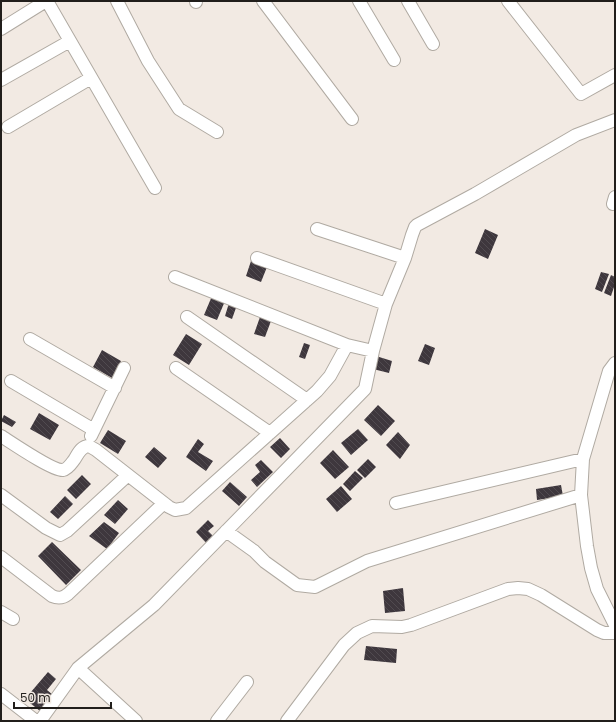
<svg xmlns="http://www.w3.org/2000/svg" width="616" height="722" font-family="Poppins,sans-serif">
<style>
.building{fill:url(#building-back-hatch)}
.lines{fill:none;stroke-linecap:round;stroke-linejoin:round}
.street-casing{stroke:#b0aaa2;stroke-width:14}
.street{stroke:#fff;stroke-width:12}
</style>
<defs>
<pattern id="building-back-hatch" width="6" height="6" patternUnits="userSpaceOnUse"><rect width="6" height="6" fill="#3e373d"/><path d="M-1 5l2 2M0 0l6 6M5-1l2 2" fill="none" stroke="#514b50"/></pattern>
</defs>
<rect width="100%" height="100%" fill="#f2eae3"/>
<!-- building -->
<path class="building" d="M485 229 498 235 488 259 475 253Z
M251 261 267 267 261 282 246 276Z
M601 272 609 274 602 292 595 289Z
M611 275 615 277V284L611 296 604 293Z
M212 296 225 301 217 320 204 315Z
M229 303 237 305 232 319 225 316Z
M260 317 271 321 265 337 254 334Z
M186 334 202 344 189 365 173 355Z
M304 343 310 345 305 359 299 357Z
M425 344 435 348 429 365 418 361Z
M102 350 121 361 112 378 93 367Z
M376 356 392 361 389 373 373 369Z
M378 405 395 421 381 436 364 420Z
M39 413 59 425 50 440 30 429Z
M4 415 16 422 12 427 1 421Z
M358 429 368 440 351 455 341 443Z
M108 430 126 441 118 454 100 443Z
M398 432 410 445 400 459 386 445Z
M280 438 290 449 281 458 270 447Z
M198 439 204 444 198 452 213 461 206 471 186 457Z
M154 447 167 458 158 468 145 457Z
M333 450 349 467 335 479 320 463Z
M368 459 376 467 365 478 357 470Z
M261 460 273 472 257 487 251 480 260 472 255 465Z
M355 471 363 478 350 491 343 484Z
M82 475 91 484 76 499 67 490Z
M230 482 247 497 239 506 222 491Z
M561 485 563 496 537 500 536 489Z
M341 486 352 499 337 512 326 499Z
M65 496 73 504 58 519 50 512Z
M118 500 128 509 115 524 104 515Z
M208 520 214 526 208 531 216 539 209 546 196 532Z
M104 522 119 533 107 549 89 536Z
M52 542 81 570 66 585 38 556Z
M403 588 405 611 385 613 383 591Z
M366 646 397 649 396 663 364 660Z
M48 672 56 679 47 690 53 695 40 711 25 699Z"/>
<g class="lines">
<defs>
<path id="street" d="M47 1 155 188
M117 1 148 61 179 109 217 132
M196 1V2
M263 1 352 119
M359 1 394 60
M408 1 433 44
M508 1 581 94 615 75
M1 29 46 1
M1 80 70 41
M8 127 91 78
M613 204 615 197
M317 229 405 258
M257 258 386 304
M175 277 347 345
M187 317 307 400
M30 339 115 388
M615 363 609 371 583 459 581 495 587 546 591 568 597 589 615 625
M176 368 270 433
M11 381 94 430
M1 436C12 443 53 471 63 470 68 469 71 464 74 460 78 454 81 446 89 446L96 450 169 507 175 510 186 508 317 391 330 376 347 345 373 351 386 304 405 258 412 235 415 227 417 225 475 194 576 135 615 120
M91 436 124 368
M1 495 46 528 60 535 67 531 128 475
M396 503 583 459
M226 531 254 551 265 562 297 585 315 587 367 561 581 495
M1 557 52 596C59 599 63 598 68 594L164 503
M1 612 13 619
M78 668 136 721
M1 694 36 721
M40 721 78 668 154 605 365 389 373 351
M217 721 247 682
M287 721 344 645 357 633 372 626 402 627 411 625 508 589 518 588 528 589 541 595 597 630 604 633H615"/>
</defs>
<!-- street casing -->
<use href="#street" class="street-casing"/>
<!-- street -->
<use href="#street" class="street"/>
</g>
<!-- border -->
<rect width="616" height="722" fill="none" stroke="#211e1b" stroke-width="4"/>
<!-- scale -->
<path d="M14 702v6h97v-6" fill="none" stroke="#211e1b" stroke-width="2"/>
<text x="20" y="702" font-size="12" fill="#211e1b" stroke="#f2eae3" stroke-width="3" paint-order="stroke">50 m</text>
</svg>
